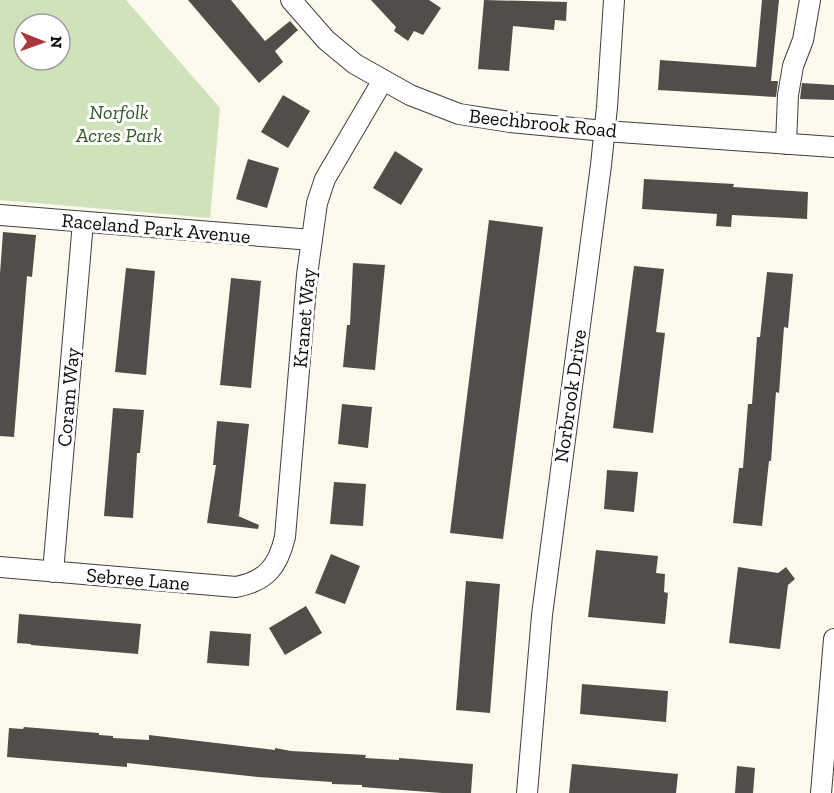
<svg xmlns="http://www.w3.org/2000/svg" width="834" height="793" font-family="'Zilla Slab',serif">
<style>
.green{fill:#d0e2bb;fill-rule:evenodd}
.building{fill:#534d4a}
.lines{fill:none;stroke-linecap:round;stroke-linejoin:round}
.minor-casing{stroke:#3f3f3f;stroke-width:22}
.minor{stroke:#fff;stroke-width:20}
.labels{text-anchor:middle;dominant-baseline:central;stroke-width:6;stroke-linejoin:round;paint-order:stroke}
.park-label{font-size:20px;font-style:italic;fill:#325a25;stroke:#fff}
.street-label{font-size:20px;fill:#0c0c0c;stroke:#fff}
</style>
<rect width="100%" height="100%" fill="#fcf9ed"/>
<!-- green -->
<path class="green" d="M0 0H126L220 108 210 218 0 200ZM24 24H60V60H24Z"/>
<!-- building -->
<path class="building" d="M188 0H231L265 41 290 21 298 30 275 51 283 62 259 83Z
M371 0H429L441 8 423 35 414 31 408 41 394 31 396 27Z
M484 0 567 2 566 21 555 20 554 30 513 26 509 71 478 69Z
M762 0H779L771 81H778L776 97 658 90 660 60 756 67Z
M802 83 834 85V100L800 99Z
M283 95 310 111 288 148 261 132Z
M395 151 423 169 401 205 373 188Z
M248 159 279 168 267 208 236 199Z
M644 179 734 184 733 187 808 192 807 219 732 215 731 227 716 226 717 214 642 209Z
M489 220 543 227 503 539 450 533Z
M3 232 36 235 32 277 27 276 14 437 0 436V274Z
M353 263 385 265 375 370 343 367 347 325H350Z
M634 266 664 269 656 332 665 333 653 433 613 428Z
M126 268 155 271 146 375 115 372Z
M767 272 793 274 788 328 784 327 779 393 776 392 771 461H769L762 526 733 523 739 468H743L748 404H752L757 337H760Z
M231 278 261 281 251 388 220 385Z
M342 404 372 407 368 448 338 444Z
M113 408 144 410 140 453H137L133 518 104 516Z
M217 421 249 424 239 516 236 515 259 525 258 529 207 523 216 465H213Z
M607 470 638 472 634 512 604 509Z
M334 482 366 484 363 526 330 524Z
M596 550 658 556 656 573 665 574 664 592 668 593 665 624 588 617Z
M331 554 360 566 345 604 315 593Z
M738 567 778 573 786 567 795 579 788 585 780 649 729 643Z
M466 581 500 584 490 713 456 710Z
M306 606 322 633 285 655 269 628Z
M19 614 141 624 138 654 31 645V644L17 643Z
M210 631 251 634 249 666 207 663Z
M582 684 668 691 666 722 580 714Z
M24 727 99 733V735L113 736V738L149 740V735L275 750V748L291 751 366 755 365 758 399 760V758L473 764 471 793H442L362 787V785L332 784V782L258 777 127 763V767L7 757 9 728 23 729Z
M572 764 678 774 676 793H569Z
M737 766 755 768 753 793H735Z"/>
<g class="lines">
<defs>
<path id="minor" d="M291 0 326 40 355 64 410 95 459 114 510 122 605 131 834 147
M786 144 788 95 793 66 803 40 810 0
M0 215 312 240
M0 567 236 587C267 581 278 566 285 537L307 275 317 203 325 179 383 80
M53 572 83 222
M527 793 542 615 601 165 607 107 614 0
M821 793 834 639"/>
</defs>
<!-- minor casing -->
<use href="#minor" class="minor-casing"/>
<!-- minor -->
<use href="#minor" class="minor"/>
</g>
<g class="labels">
<!-- park labels -->
<g class="park-label">
<text x="119" y="112">Norfolk<tspan x="119" dy="23">Acres Park</tspan></text>
</g>
<!-- street labels -->
<g class="street-label">
<text transform="translate(543 123) rotate(6)">Beechbrook Road</text>
<text transform="translate(156 228) rotate(5)">Raceland Park Avenue</text>
<text transform="translate(304 318) rotate(-85)">Kranet Way</text>
<text transform="translate(570 396) rotate(-82)">Norbrook Drive</text>
<text transform="translate(68 397) rotate(-85)">Coram Way</text>
<text transform="translate(138 579) rotate(5)">Sebree Lane</text>
</g>
</g>
<!-- north arrow -->
<g transform="translate(42 42) rotate(91)"><circle r="28" fill="#ffffff" stroke="#9e9e9e" stroke-width="1.5"/>
<path d="M0-4.5L10 22L0 15L-10 22Z" fill="#a9373f"/>
<text y="-9" font-size="16" font-weight="bold" text-anchor="middle" fill="#0c0c0c">N</text>
</g>
</svg>
